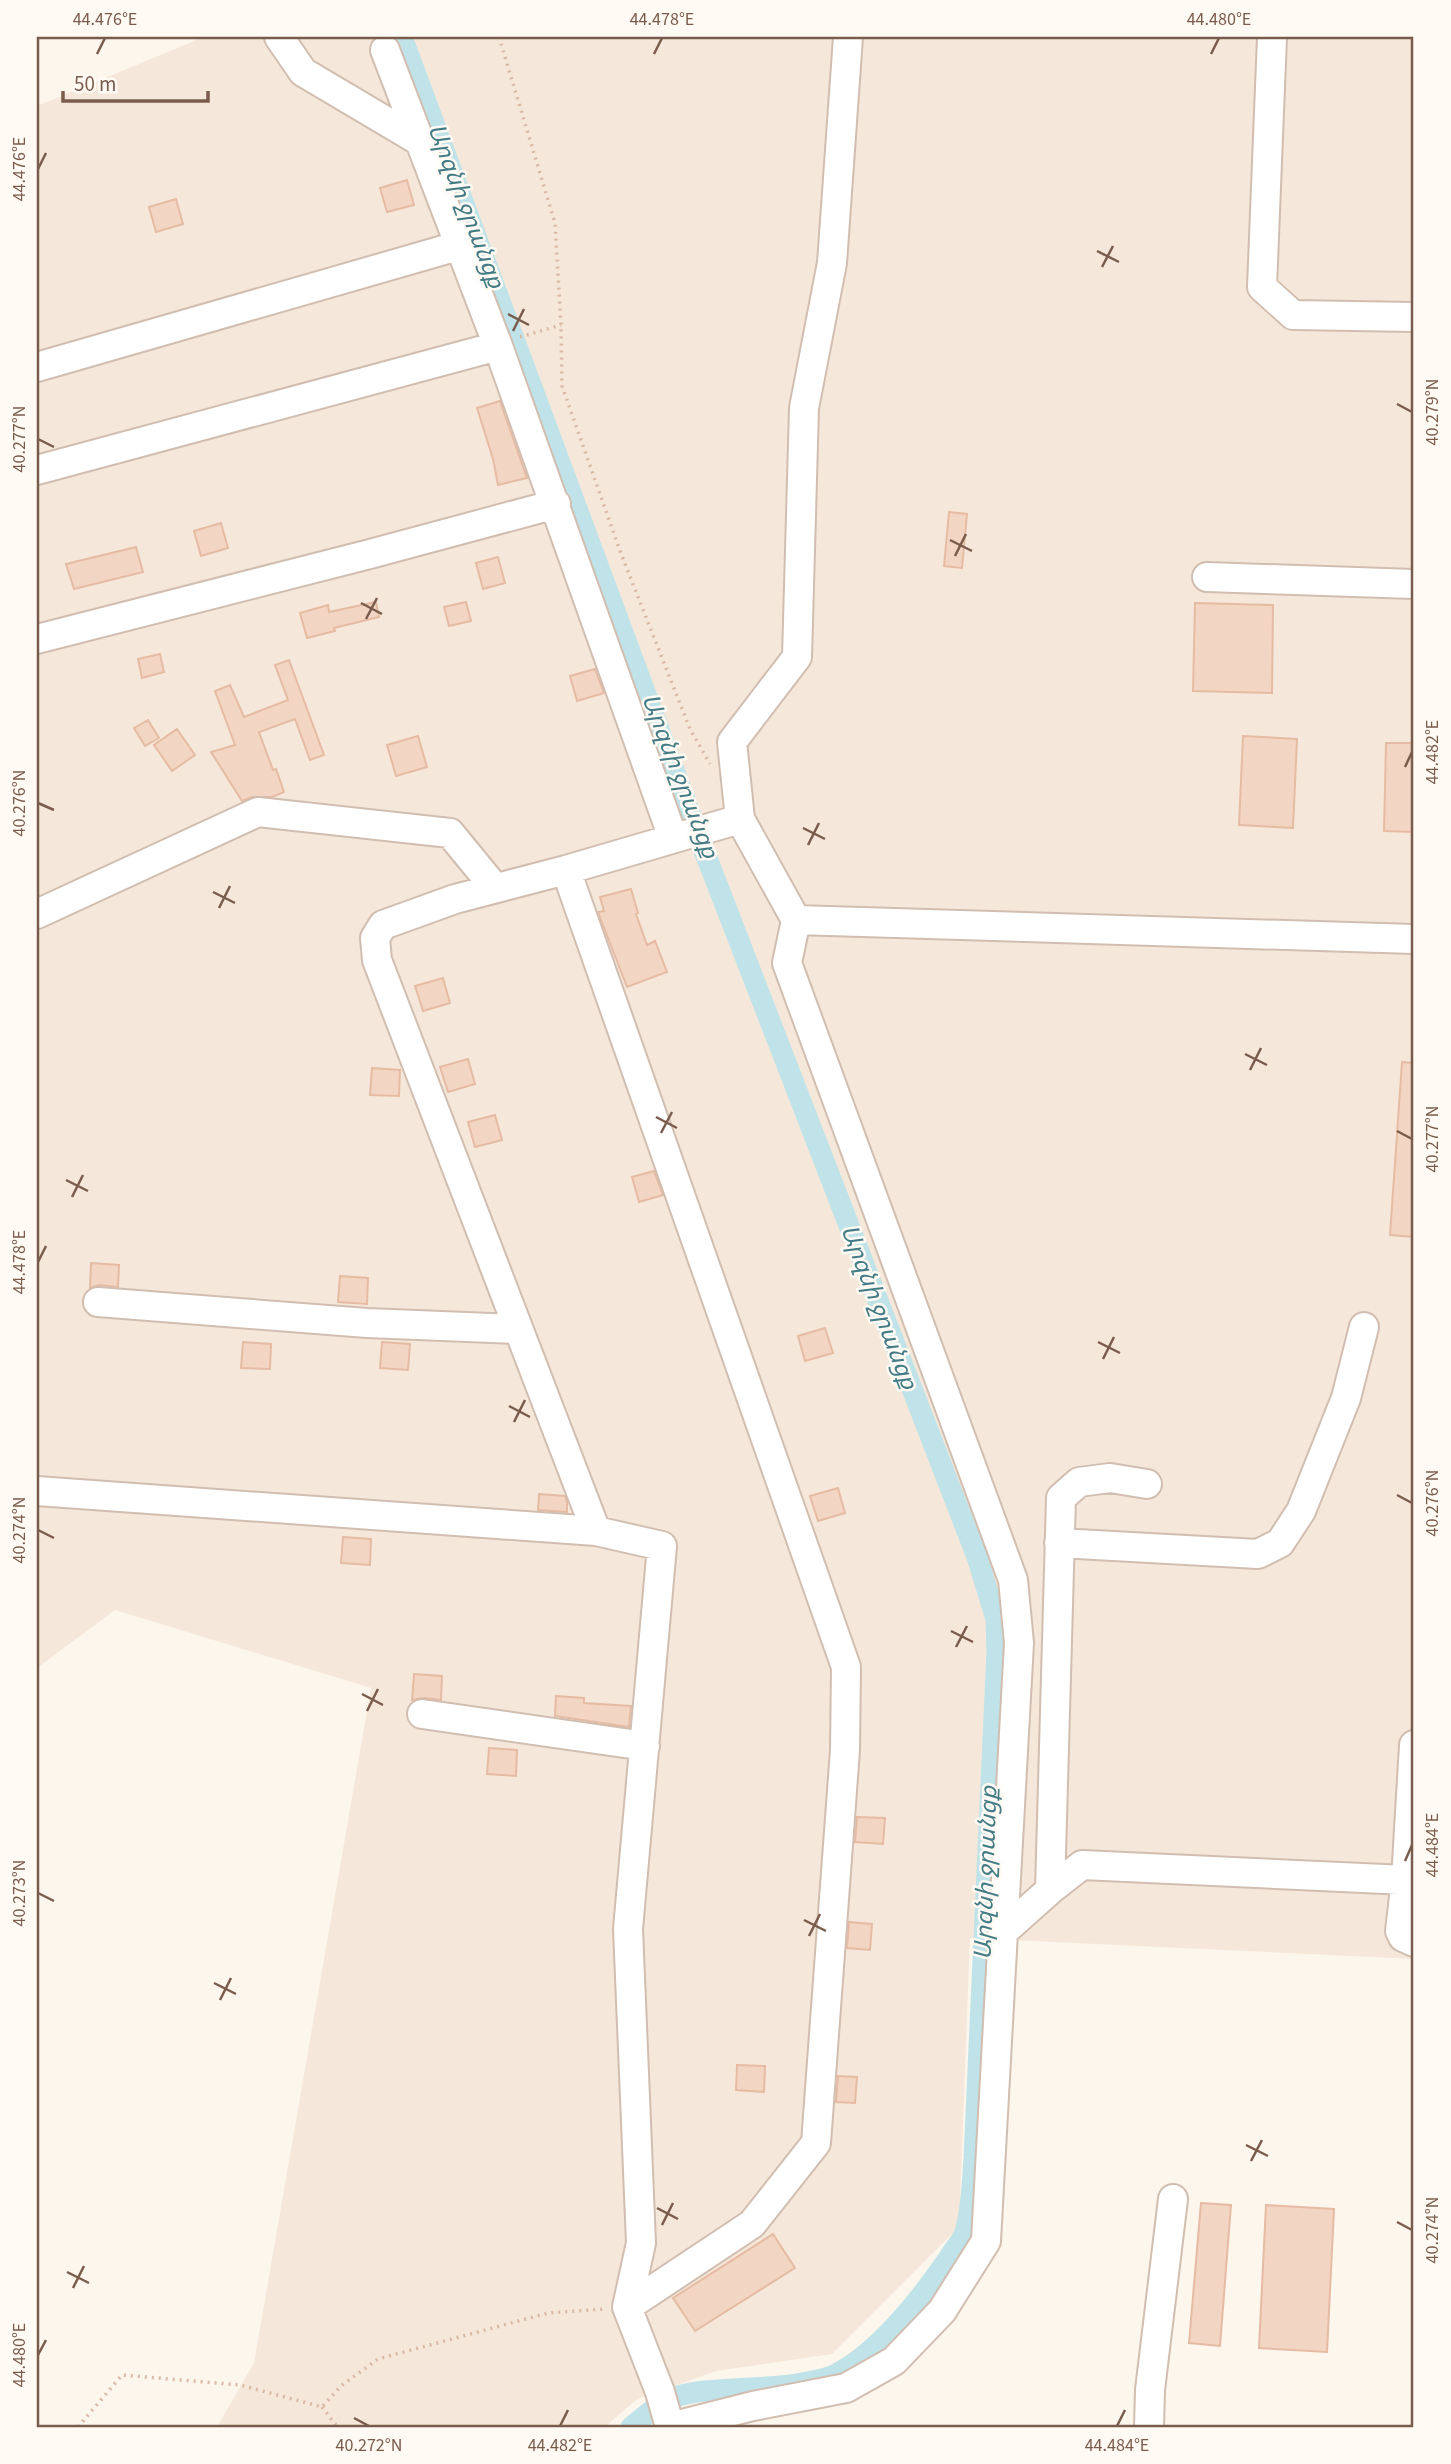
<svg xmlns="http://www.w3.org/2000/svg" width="1451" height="2464" font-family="'Source Sans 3','Noto Sans Armenian',sans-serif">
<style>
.residential{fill:#f5e8da}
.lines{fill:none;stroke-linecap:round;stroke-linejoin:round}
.canal{stroke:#bfe3e8;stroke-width:21}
.building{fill:#f3d5c3;stroke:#e6bba3;stroke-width:2}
.minor-casing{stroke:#d1beb0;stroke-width:32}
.path{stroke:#d9b8a5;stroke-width:3.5;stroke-dasharray:2 5;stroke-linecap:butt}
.minor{stroke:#fff;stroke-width:28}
.ticks{fill:none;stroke:#7a5c4d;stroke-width:2.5}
.labels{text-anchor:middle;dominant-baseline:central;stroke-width:5;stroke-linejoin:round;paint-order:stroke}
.water-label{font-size:24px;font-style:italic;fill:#437c86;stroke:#fffaf3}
.neatline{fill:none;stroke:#7a5c4d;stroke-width:2.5}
.ticks-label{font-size:18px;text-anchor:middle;fill:#7a5c4d}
</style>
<rect width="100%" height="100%" fill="#fdf6ec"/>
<!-- residential -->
<path class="residential" d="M204 37H1414V1959L970 1938 959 2227 832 2354 716 2371 637 2399 605 2427H217L254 2363 371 1688 115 1610 37 1668V106Z"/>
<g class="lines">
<!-- canal -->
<path class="canal" d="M402 37 700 840 977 1557 996 1619 997 1651 974 2158C972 2182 972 2208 965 2232 962 2241 953 2250 948 2259 921 2298 881 2350 838 2373 828 2379 813 2381 802 2383 764 2391 702 2385 670 2399 655 2406 644 2417 631 2427"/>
</g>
<!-- building -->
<path class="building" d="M407 180 414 205 387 212 380 188Z
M176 199 183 224 156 232 149 207Z
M500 401 527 478 498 485 493 459 477 408Z
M949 512 967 514 962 568 944 566Z
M221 523 228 548 201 556 194 531Z
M136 547 143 572 74 589 66 564Z
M498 557 505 583 483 589 476 563Z
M376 602 379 617 334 628 335 631 307 638 300 613 328 605 329 612Z
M466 602 471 621 449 626 444 607Z
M1195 603 1273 605 1272 693 1193 691Z
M160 654 164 672 142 678 138 659Z
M289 660 324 755 310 760 295 719 259 732 273 770 276 769 284 792 272 797H252L242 801 211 752 235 745 215 691 230 685 244 717 288 700 275 665Z
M595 669 604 693 577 701 570 676Z
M148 720 159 738 145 746 134 728Z
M177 729 195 755 172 771 154 745Z
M418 736 427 767 396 776 387 745Z
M1243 736 1297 739 1293 828 1239 825Z
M1386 743H1414V832L1384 831Z
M631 889 638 913 636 914 647 945 655 941 667 972 627 987 598 912 604 911 600 897Z
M443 978 450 1003 423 1011 415 986Z
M468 1059 475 1084 448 1092 440 1067Z
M1402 1062 1414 1063V1237L1390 1235Z
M372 1068 400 1070 399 1096 370 1095Z
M495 1115 502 1140 475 1147 468 1122Z
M654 1171 663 1195 639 1202 632 1177Z
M91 1263 119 1265 118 1287 99 1285 90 1288Z
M340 1276 368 1278 367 1304 338 1302Z
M825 1328 833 1353 805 1361 798 1336Z
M243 1342 271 1344 270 1369 241 1368Z
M382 1342 410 1344 408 1370 380 1368Z
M838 1488 845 1513 818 1521 810 1496Z
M539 1494 565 1496 567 1502V1512L538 1510Z
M343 1537 371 1539 370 1565 341 1563Z
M414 1674 442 1676 441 1700 424 1698 412 1700Z
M556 1696 584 1698V1703L631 1706 629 1727 555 1716Z
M489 1748 517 1750 516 1776 487 1774Z
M857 1817 885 1818 883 1844 855 1842Z
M849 1922 872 1924 870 1950 847 1948Z
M737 2065 765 2066 764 2092 736 2090Z
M838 2076 857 2077 855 2103 836 2102Z
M1201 2203 1231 2205 1220 2346 1189 2343Z
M1266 2205 1334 2209 1327 2352 1259 2348Z
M773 2234 795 2268 695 2331 673 2298Z"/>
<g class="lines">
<defs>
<path id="minor" d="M279 37 303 72 421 142
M1272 37 1262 287 1293 315 1414 317
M385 50 498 346 673 838
M37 367 461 245
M37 470 498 346
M1207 577 1414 584
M37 639 370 554 556 504
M740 819 732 742 797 657 804 408 832 263 848 37
M566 870 846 1667 845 1750 816 2143 752 2224 627 2307
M37 914 258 812 450 833 495 888
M796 920 1414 939
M98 1302 367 1323 518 1329
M37 1491 596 1531 662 1546 628 1929 641 2243 627 2307 660 2392 670 2427
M596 1531 377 960 375 938 383 925 455 899 566 870 740 819 796 920 787 963 1013 1580 1019 1643 1003 1932
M1059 1543 1258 1554 1280 1543 1301 1511 1346 1398 1364 1327
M422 1714 645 1746
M1414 1745 1406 1880 1400 1931 1403 1937 1414 1942
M1050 1890 1061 1498 1079 1482 1110 1478 1147 1484
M670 2427 753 2406 846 2388 894 2361 942 2311 986 2241 1003 1932 1050 1890 1082 1865 1406 1880
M1149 2427 1150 2390 1173 2199"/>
</defs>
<!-- minor casing -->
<use href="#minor" class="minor-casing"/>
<!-- path -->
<path class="path" d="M499 37 555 223 561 325 562 386 620 551 690 729 710 764
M520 337 561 325
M322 2407 335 2424 343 2427
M78 2427 122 2375 240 2385 322 2407 341 2386 378 2359 548 2313 604 2309"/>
<!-- minor -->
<use href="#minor" class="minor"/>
</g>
<!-- ticks -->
<path class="ticks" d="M97 54 105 38M654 54 662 38M1211 54 1219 38M38 169 46 153M1097 251 1119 262M1102 267 1113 246M508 314 529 325M513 331 524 309M1397 404 1412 412M38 439 54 447M950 540 972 551M955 556 966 534M361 603 382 614M366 619 377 598M1405 767 1412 752M38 803 54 810M803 828 825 839M808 845 819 823M213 892 235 903M219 908 230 886M1245 1054 1267 1065M1250 1070 1261 1048M656 1117 677 1128M1397 1131 1412 1139M661 1133 672 1112M66 1180 88 1191M72 1197 83 1175M38 1262 46 1246M1098 1342 1120 1353M1103 1359 1114 1337M509 1406 530 1417M514 1422 525 1400M1397 1495 1412 1503M38 1530 54 1538M951 1631 973 1642M956 1647 967 1626M362 1694 383 1705M367 1711 378 1689M1405 1861 1412 1845M38 1893 54 1901M804 1920 826 1931M809 1936 820 1914M214 1983 236 1994M220 2000 231 1978M1246 2145 1268 2156M1251 2161 1262 2140M657 2208 678 2219M1397 2222 1412 2230M662 2225 673 2203M67 2272 89 2283M73 2288 84 2266M38 2355 46 2340M354 2418 369 2426M560 2426 568 2410M1117 2426 1125 2410"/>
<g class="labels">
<!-- water labels -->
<g class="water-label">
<text transform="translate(466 206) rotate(69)">Արզնի ջրանցք</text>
<text transform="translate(680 776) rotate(69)">Արզնի ջրանցք</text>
<text transform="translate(879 1307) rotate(69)">Արզնի ջրանցք</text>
<text transform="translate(986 1873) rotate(-88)">Արզնի ջրանցք</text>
</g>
</g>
<!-- border -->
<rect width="1451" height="2464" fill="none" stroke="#fffaf3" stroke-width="77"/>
<!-- scale -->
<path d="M63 91v10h145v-10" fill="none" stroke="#7a5c4d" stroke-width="3.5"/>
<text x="74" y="91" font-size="21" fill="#7a5c4d" stroke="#fffaf3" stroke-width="5" paint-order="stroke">50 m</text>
<rect x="38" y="38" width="1374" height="2388" class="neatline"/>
<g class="ticks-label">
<text x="105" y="25">44.476°E</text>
<text x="662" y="25">44.478°E</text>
<text x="1219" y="25">44.480°E</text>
<text transform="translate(19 169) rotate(-90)" y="6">44.476°E</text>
<text transform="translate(1432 412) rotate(-90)" y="6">40.279°N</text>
<text transform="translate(19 439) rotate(-90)" y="6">40.277°N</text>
<text transform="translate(1432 752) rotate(-90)" y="6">44.482°E</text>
<text transform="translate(19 803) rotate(-90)" y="6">40.276°N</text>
<text transform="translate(1432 1139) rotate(-90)" y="6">40.277°N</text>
<text transform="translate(19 1262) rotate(-90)" y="6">44.478°E</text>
<text transform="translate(1432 1503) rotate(-90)" y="6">40.276°N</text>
<text transform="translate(19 1530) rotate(-90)" y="6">40.274°N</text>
<text transform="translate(1432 1845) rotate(-90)" y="6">44.484°E</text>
<text transform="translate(19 1893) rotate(-90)" y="6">40.273°N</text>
<text transform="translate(1432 2230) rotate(-90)" y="6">40.274°N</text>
<text transform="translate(19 2355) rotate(-90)" y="6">44.480°E</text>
<text x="369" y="2451">40.272°N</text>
<text x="560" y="2451">44.482°E</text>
<text x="1117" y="2451">44.484°E</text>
</g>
</svg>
